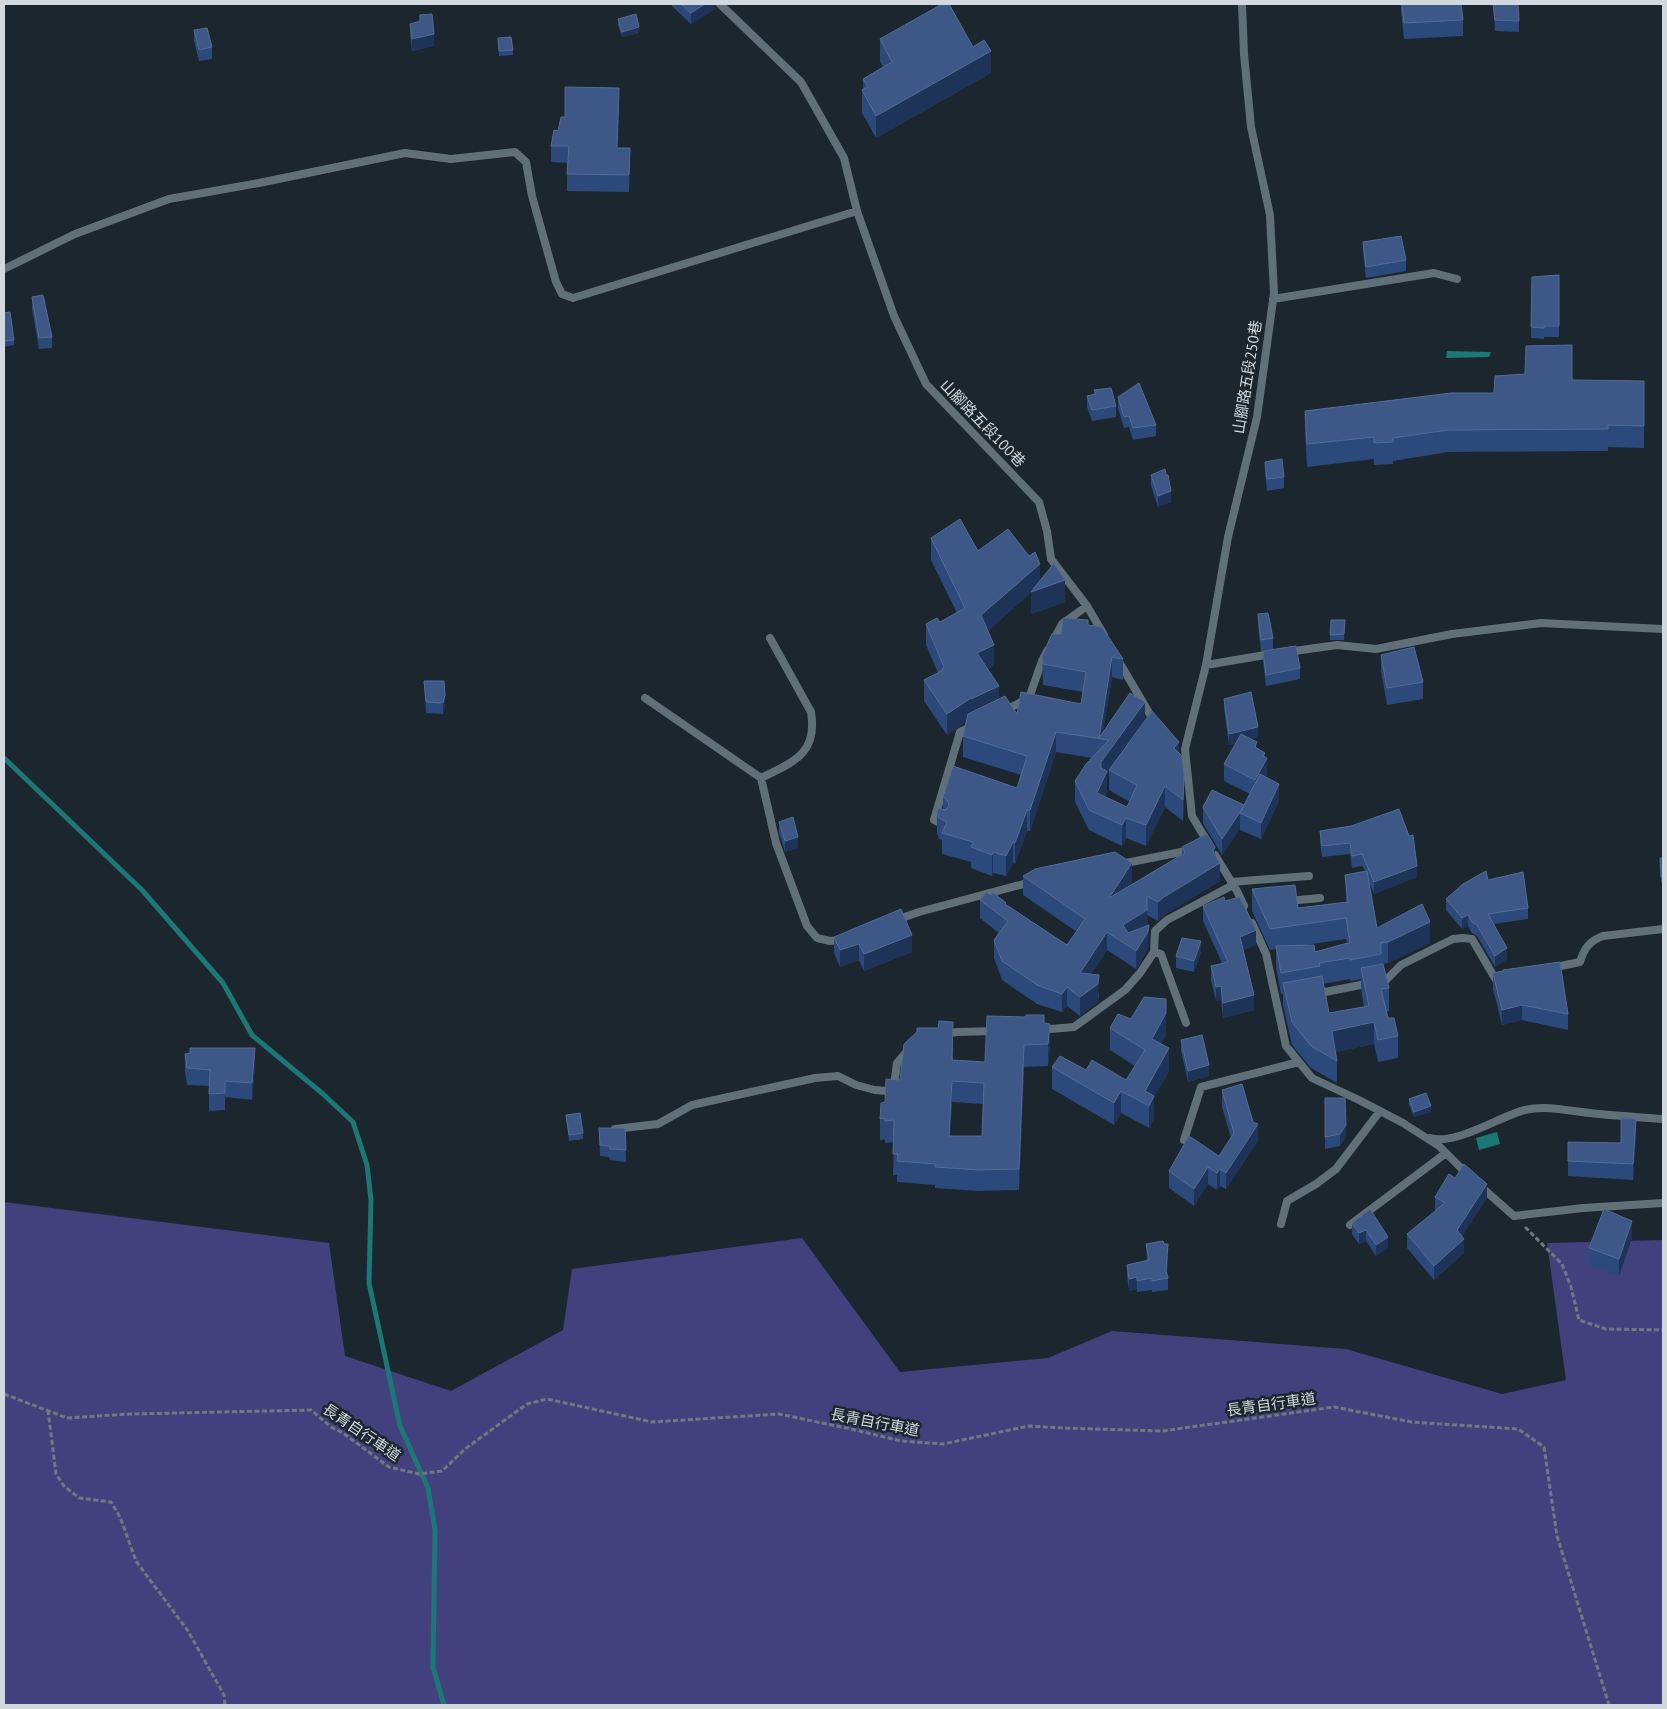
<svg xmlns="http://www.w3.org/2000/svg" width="1667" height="1709" font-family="'PT Sans','Noto Sans TC',sans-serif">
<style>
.forest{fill:#42417e}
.water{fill:#1d7776}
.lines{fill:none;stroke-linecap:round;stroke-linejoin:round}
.stream{stroke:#1d7776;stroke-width:5}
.path{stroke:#6f797f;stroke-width:3;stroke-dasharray:5 2.5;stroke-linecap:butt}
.lane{stroke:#616f78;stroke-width:8}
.wall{fill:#2b497b;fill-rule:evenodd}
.shaded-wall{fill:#1d3458}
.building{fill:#3d5886;stroke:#546c94;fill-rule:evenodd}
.labels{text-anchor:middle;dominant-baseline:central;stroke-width:5;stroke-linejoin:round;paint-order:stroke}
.street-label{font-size:15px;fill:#d2d9de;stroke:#1b262e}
</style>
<rect width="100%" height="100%" fill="#1b262e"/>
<!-- forest -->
<path class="forest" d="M4 1202 329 1243 345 1356 451 1391 563 1330 572 1269 802 1238 900 1372 1048 1358 1112 1331 1346 1349 1502 1394 1566 1380 1547 1243 1663 1240V1705H4Z"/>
<!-- water -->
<path class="water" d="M1447 351 1490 352H1491L1489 357 1446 358Z
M1497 1132 1500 1144 1479 1150 1476 1138Z"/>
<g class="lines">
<!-- stream -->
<path class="stream" d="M4 758 142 890 223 983 252 1035 323 1094 353 1122 367 1165 371 1200 369 1283 400 1426 428 1488 435 1530 433 1667 444 1705"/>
<!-- path -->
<path class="path" d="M1525 1227 1562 1264 1571 1287 1579 1320 1606 1329 1663 1330
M4 1394 67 1418 130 1414 311 1410 331 1427 343 1433 389 1467 419 1474 442 1471 465 1449 527 1404 547 1399 652 1422 779 1414 851 1429 901 1441 943 1444 1029 1426 1062 1428 1162 1431 1334 1407 1412 1422 1518 1429 1544 1447 1557 1536 1609 1705
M48 1410 56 1474 64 1486 79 1498 111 1502 120 1517 136 1561 188 1631 224 1695 225 1705"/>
<!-- lane -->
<path class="lane" d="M720 4 801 82 844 158 857 211 894 316 926 384 1039 502 1047 531 1051 559 1087 606 1104 635
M4 269 75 234 169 199 259 183 405 153 451 159 515 152 526 162 532 196 556 282 562 294 573 298 857 211
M1273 299 1434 273 1457 279
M1053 641 1062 624 1087 606
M1287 652 1337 645 1376 649 1452 634 1541 623 1663 629
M1118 660 1155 723
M1206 665 1271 654
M645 698 761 778 776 843 807 926 817 938 830 941 843 940
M1004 711 1029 698 1042 661 1047 651
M761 778C793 762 818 754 811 712L770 638
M944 825 934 820 960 732 973 726
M1208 843 1192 816 1185 749 1206 665 1228 537 1257 417 1274 293 1270 215 1251 127 1244 54 1242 4
M1215 855 1237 891 1244 906
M1121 864 1191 850
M1231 882 1309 876
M1288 901 1320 898
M896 920 919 912 1031 882
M1252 923 1266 954 1286 1046 1312 1078 1359 1100 1403 1123 1439 1146 1467 1174
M1154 952 1161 954 1186 1023
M1551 968 1580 962C1584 949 1589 941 1603 936L1663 929
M1315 994 1386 980 1401 965 1453 939 1463 938 1472 939 1496 980 1501 979
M1039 1030 1074 1027 1125 990 1140 973 1154 952 1155 931 1167 920 1233 885
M944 1034 957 1032 995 1031
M615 1129 658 1124 692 1105 815 1078 838 1076 856 1085 875 1090 887 1091 894 1085 897 1063 909 1049
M1430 1138C1455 1146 1500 1116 1525 1110 1547 1105 1568 1111 1590 1113 1614 1116 1639 1117 1663 1119
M1184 1140 1201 1087 1299 1062
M1479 1185 1514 1216 1583 1208 1663 1203
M1281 1224 1287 1201 1316 1184 1336 1169 1380 1111
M1350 1225 1446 1153"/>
</g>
<!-- wall -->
<path class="wall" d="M672 4H715V9L691 24 672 6Z
M1401 4H1461L1463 20V36L1404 39 1401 11Z
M1493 4H1518L1519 21V32L1495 31Z
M420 15 434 46 412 51 410 35V24L420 21Z
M618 19 639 33 622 37 618 25Z
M194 30 212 47V59L199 61 194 41Z
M498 38 513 50V55L499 56Z
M880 39 973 47 991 73 876 138 862 113V90H863V79L883 67 880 61Z
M619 105 617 148 630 165 629 192 567 191V174L568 163 551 162V146L565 117Z
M1363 242 1406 260V271L1366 278 1363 253Z
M1559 275V337H1544V339L1531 338 1532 277Z
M32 297 52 337V348L39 349 32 309Z
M4 313 14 340V345L4 347Z
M1572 380 1644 426V448L1608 447V451L1448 452 1393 461V464L1374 465V459L1307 467 1305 433V411L1494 393Z
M1094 390 1116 406V417L1092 421 1087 407V396L1094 394Z
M1118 397 1156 425V436L1133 440 1129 427 1124 428 1118 408Z
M1265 462 1284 477V488L1267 491 1265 473Z
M1151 475H1166L1171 502 1158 507 1151 486Z
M931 538 978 551 1040 582 1065 602 1031 614 1032 591 988 631 994 666 988 669 999 699 1017 714 1081 704 1083 692 1043 685 1042 656 1061 634 1088 625 1123 659V680L1112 677 1103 732 1145 721 1179 752 1184 796 1183 821 1165 807 1146 846 1126 838 1122 846 1089 830 1075 802V781L1092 758 1056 752 1030 831H1027L1015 864 1013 863 1006 876 993 873 992 876 971 868V862L942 854V840L939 839 937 833V812L943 809V797L1017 788 1021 775 963 757V736L966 722 947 735 924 701V680L938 673 926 645V624L940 622 957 613 931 560ZM1109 772V790L1130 802 1127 807 1105 797 1107 791V774Z
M1258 614 1273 638V649L1261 651 1258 626Z
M1345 620 1344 640H1330V635Z
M1263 651 1300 668V679L1266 686 1263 662Z
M1381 655 1423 682V699L1387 705 1381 671Z
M424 681 445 706 443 714 426 713Z
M1224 699 1258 737 1251 739 1257 749 1265 757 1267 775 1266 777 1279 801 1261 839 1240 830V829L1222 855 1203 823V807L1244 805 1250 794 1224 781V764L1236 743 1229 745 1224 709Z
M779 822 798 848 785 852 779 833Z
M1351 826 1417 877 1374 894 1369 882 1377 928 1430 943 1388 963 1383 964 1389 988V1011H1386L1388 1018 1398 1036V1058L1378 1062 1374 1044 1335 1052 1337 1061V1083L1311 1068 1292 1045 1283 1005V994H1281L1276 968V949L1270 950 1252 911V889L1298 908 1346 902 1345 875 1365 871 1362 866 1352 868 1350 854 1322 857 1320 842V831ZM1346 939 1347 943 1315 952 1305 945ZM1350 979V981L1361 979V990L1364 1007 1329 1013 1323 984Z
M1182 847 1215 855 1220 881 1164 915 1158 921 1147 915 1148 950 1136 969 1107 950 1091 974 1099 994 1098 1002 1080 1016 1067 1006 1062 1012 1037 1004 1002 980 994 958V940L999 933 980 918V900L1006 905 1067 945 1077 932 1023 895V876L1132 881 1129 886 1182 854Z
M1660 858H1663V883L1661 882Z
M1488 880 1528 908V919L1494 924 1507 959 1495 967 1477 936 1472 933 1468 926 1462 929 1446 910V899Z
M1225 901 1256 945 1243 950 1254 1010 1223 1018 1221 1000 1216 1001 1211 980V966L1222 963 1203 921V906Z
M834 937 912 952 864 971 859 960 840 967 834 953Z
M1201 952 1194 972 1176 968V956Z
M1503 970 1568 1014V1030L1522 1020 1502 1025 1493 989V973L1503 971Z
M1044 1023 1050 1045 1048 1066 1024 1067 1019 1190 979 1191 935 1188V1185L897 1182V1175H893L894 1142 885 1143V1139L880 1140V1119L885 1102 900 1080 938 1028 953 1043V1060L985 1062ZM952 1102 983 1104 982 1136H950Z
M1110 1028 1166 1035 1161 1044 1169 1071 1154 1097V1118L1149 1128 1121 1113 1114 1125 1052 1089V1067L1086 1070 1126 1080 1135 1066 1110 1050Z
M1181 1040 1209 1076 1188 1082 1181 1051Z
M190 1048 255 1065 252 1100 225 1097V1110L209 1111V1086L187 1085 185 1071V1054L190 1053Z
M1222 1090 1258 1141 1226 1189 1220 1186 1217 1190 1208 1184 1194 1206 1169 1188V1171L1219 1156 1231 1138 1222 1107Z
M1325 1098 1346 1136 1340 1146 1325 1149Z
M1409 1099 1431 1112 1414 1117 1409 1105Z
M566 1115 583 1133V1139L569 1141Z
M599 1128H625L626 1162 610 1160 609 1157 600 1156Z
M1636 1135 1633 1180 1568 1176V1161L1621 1143Z
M1435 1197 1487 1198 1462 1236 1464 1253 1434 1280 1407 1248V1234L1435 1211Z
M1370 1209 1388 1248 1376 1256 1366 1241 1359 1244 1352 1234V1223Z
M1632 1238 1619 1276 1589 1265V1248Z
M1146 1244 1168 1256 1167 1272 1168 1278V1290L1152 1292V1290L1137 1292V1289L1129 1291 1127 1276V1265L1147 1261Z"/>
<!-- shaded-wall -->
<path class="shaded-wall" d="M705 4H715V9L691 24V13Z
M639 27V33L622 37V32Z
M434 34V46L412 51V39Z
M991 51V73L876 138V116Z
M630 148V165L629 192V175Z
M1171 491V502L1158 507V496Z
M1040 564V585L981 637V615Z
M1065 580V602L1031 614V592Z
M994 645V666L977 674V653Z
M1112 657V677L1102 739 1099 738Z
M999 686V707L971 719 947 735V714L971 698Z
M445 695V706L443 714V703Z
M1145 702V723L1109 770V772L1107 774V791L1097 814V793L1101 762Z
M1258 727V737L1229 745V734Z
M1056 732V752L1030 831V810Z
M1179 742V762L1174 748Z
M1265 753V762L1267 758V775L1255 797V780L1263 756Z
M1184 775V796L1183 821V800Z
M1279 784V801L1261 839V823Z
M1165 786V807L1146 846V825Z
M1244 806 1240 813V829L1222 855V839Z
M1027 810V831L1015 864V843Z
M1126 818V838L1122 846V825Z
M798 837V848L785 852V841Z
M1013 842V863L1006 876V856Z
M1215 847V866L1220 863V881L1164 915 1158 921V902L1213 851Z
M993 852V873L992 876V855Z
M1132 863V881L1109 917V898Z
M1417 866V877L1374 894V882Z
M1147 896V928L1123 943V925Z
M1468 915V926L1462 929V918Z
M1430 922V943L1388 963V942Z
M1149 925 1148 950 1136 969V951Z
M1256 930V945L1240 951V937Z
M1107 932V950L1080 991V973Z
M912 935V952L864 971V954Z
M1201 941V952L1194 972V961Z
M859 944V960L840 967V950Z
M1507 948V959L1495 967V956Z
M1099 975 1098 1002 1080 1016V997Z
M1221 986V1000L1216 1001V987Z
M1067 987V1006L1062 1012V994Z
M1254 995V1010L1223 1018V1003Z
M1166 999V1035L1152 1061V1039Z
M1522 1005V1020L1502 1025V1010Z
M953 1022V1043L952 1081V1060Z
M1374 1022V1044L1332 1053V1031Z
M1050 1024V1045L1048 1066V1044Z
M1024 1045V1067L1019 1190V1169Z
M255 1048V1065L252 1100V1083Z
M1169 1048V1071L1154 1097V1118L1149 1128V1106L1145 1091Z
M1209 1065V1076L1188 1082V1071Z
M952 1081V1102L949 1157V1136Z
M1121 1091V1113L1114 1125V1103Z
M1431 1106V1112L1414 1117V1112Z
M1636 1119V1135L1633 1180V1164Z
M1258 1124V1141L1226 1189V1173Z
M1346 1125V1136L1340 1146V1134Z
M1208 1167V1184L1194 1206V1189Z
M1220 1169V1186L1217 1190V1173Z
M1487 1184V1198L1457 1244V1230Z
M1632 1221V1238L1619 1276V1259Z
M1366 1230V1241L1359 1244V1233Z
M1388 1237V1248L1376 1256V1245Z
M1464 1239V1253L1434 1280V1266Z
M1137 1277V1289L1129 1291V1279Z"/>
<!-- building -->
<path class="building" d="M681 4H705L691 13Z
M942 4H949L973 47 984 40 991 51 876 116 862 90 868 87 863 79 892 62 880 39Z
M1402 4H1461L1463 20 1404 23Z
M1493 4H1518L1519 21 1495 20Z
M432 14 434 34 412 39 410 24 420 21V15Z
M636 14 639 27 622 32 618 19Z
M207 28 212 47 199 50 194 30Z
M511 37 513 50 499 51 498 38Z
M565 87 619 88 617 148H630L629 175 567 174 569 146H551L554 130 558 131 561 117H565Z
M1401 236 1406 260 1366 267 1363 242Z
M1559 275V326H1544V328L1531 327 1532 277Z
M43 295 52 337 39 338 32 297Z
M10 312 14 340 4 341V313Z
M1572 345V380L1644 381V426L1608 425V429L1448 430 1393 438V442L1374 443V437L1307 444 1305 411 1451 393H1494L1495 376 1525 374 1526 346Z
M1139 383 1156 425 1133 428 1129 416 1124 417 1118 397Z
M1111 388 1116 406 1092 410 1087 396 1096 394 1094 390Z
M1282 459 1284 477 1267 479 1265 462Z
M1165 469 1166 475H1168L1171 491 1158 496 1151 475Z
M960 519 978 551 1008 529 1029 556 1035 552 1040 564 981 615 994 645 977 653 999 686 971 699V698L947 714 924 680 943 670 942 669 944 667 926 624 937 618 940 622 965 608 931 538Z
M1054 563 1065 580 1031 592Z
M1268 613 1273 638 1261 640 1258 614Z
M1063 618 1088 620V625L1102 627 1123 659 1112 657 1099 738 1130 693 1145 702 1101 762V768L1107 771 1097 793 1127 807 1137 785 1109 770 1152 711 1179 742 1174 748 1182 756 1184 775 1183 800 1165 786 1146 825 1126 818 1122 825 1089 810 1075 781 1086 764 1109 740 1056 732 1030 810H1027L1015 843 1013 842 1006 856 993 852 992 855 971 847 973 842 942 833 947 822 939 818 937 812 939 808 945 810 949 806 948 801 943 797 953 766 1017 788 1027 756 963 736 968 714 1005 696 1017 714 1021 692 1081 704 1086 672 1043 664 1042 656 1052 634H1061Z
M1331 620H1345L1344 634 1330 635Z
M1296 646 1300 668 1266 675 1263 651Z
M1414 647 1423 682 1387 688 1381 655Z
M424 681H444L445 695 443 703 426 702Z
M1251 692 1258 727 1229 734 1224 699Z
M1241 734 1257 742 1255 747 1265 753 1263 756 1267 758 1255 780 1224 764Z
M1260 774 1279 784 1261 823 1240 813 1244 806 1222 839 1203 807 1212 790 1244 805Z
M1399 809 1409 836 1413 835 1417 866 1374 882 1362 854 1352 856 1350 843 1322 846 1320 831 1351 826Z
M793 817 798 837 785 841 779 822Z
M1207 834 1215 847 1213 851 1220 863 1164 897 1158 902 1147 896V910L1123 925 1128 933 1149 925 1148 932 1136 951 1107 932 1080 973 1099 975 1098 984 1080 997 1067 987 1062 994 1037 985 1002 961 994 940 1008 921 980 900 986 892 991 895 993 892 1006 903 1005 904 1067 945 1085 919 1023 876 1035 869 1115 852 1132 863 1109 898 1185 853 1182 847Z
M1660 858H1663V877H1661Z
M1367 871 1377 928 1422 904 1430 922 1388 942 1381 943V954L1350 960V958L1319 963 1320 966 1281 973 1276 946 1314 945 1315 952 1344 944 1350 943 1346 918 1270 929 1252 889 1295 885 1298 908 1348 902 1345 875Z
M1486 871 1488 880 1523 872 1528 908 1488 914 1507 948 1495 956 1477 925 1472 922 1468 915 1462 918 1446 899 1463 884Z
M1224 897 1225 901 1240 897 1256 930 1240 937 1254 995 1223 1003 1221 986 1216 987 1211 966 1228 962 1203 906Z
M901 909 912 935 864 954 859 944 840 950 834 937Z
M1182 938 1201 941 1194 961 1176 956Z
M1560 962 1568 1014 1522 1005 1502 1010 1493 973 1503 971V970Z
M1383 964 1389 988 1381 989 1388 1018H1394L1398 1036 1378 1040 1374 1022 1332 1031 1337 1061 1311 1046 1292 1022 1283 983 1322 976 1329 1013 1369 1006 1361 968Z
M1144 997 1166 999V1013L1152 1039 1169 1048 1145 1091 1154 1096 1149 1106 1121 1091 1114 1103 1052 1067 1060 1056 1086 1070 1092 1060 1126 1080 1145 1050 1110 1028 1118 1014 1131 1019Z
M1026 1015H1044V1023L1050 1024 1048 1044 1024 1045 1019 1169 979 1170 935 1167V1164L897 1161 898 1154H893L894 1120 885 1121V1118L880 1119 881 1103 885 1102 886 1079 900 1080 904 1044 917 1032V1028H938L939 1021 953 1022 952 1060 985 1062 987 1016 1026 1017ZM952 1081 984 1083 982 1136H949Z
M1202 1035 1209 1065 1188 1071 1181 1040Z
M190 1048H255L252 1083 225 1081V1093L209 1094 210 1070 187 1068 185 1054 190 1053Z
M1242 1084 1253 1122 1258 1124 1226 1173 1220 1169 1217 1173 1208 1167 1194 1189 1169 1171 1189 1136 1219 1156 1234 1133 1222 1090Z
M1426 1093 1431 1106 1414 1112 1409 1099Z
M1325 1098H1345L1346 1125 1340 1134 1325 1137Z
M580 1113 583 1133 569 1135 566 1115Z
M1621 1118 1636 1119 1633 1164 1568 1161V1142L1621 1143Z
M599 1128H625L626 1150 610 1149 609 1146 600 1145Z
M1464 1164 1487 1184 1457 1230 1464 1239 1434 1266 1407 1234 1445 1203 1435 1197 1449 1174 1455 1178Z
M1370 1209 1388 1237 1376 1245 1366 1230 1359 1233 1352 1223Z
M1604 1209 1632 1221 1619 1259 1589 1248Z
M1163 1241 1164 1244H1168L1166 1270 1168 1278 1152 1281V1278L1137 1281V1277L1129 1279 1127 1265 1149 1260 1146 1244Z"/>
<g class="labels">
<!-- street labels -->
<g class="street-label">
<text transform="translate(1247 377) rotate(-81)">山腳路五段250巷</text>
<text transform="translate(983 423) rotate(46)">山腳路五段100巷</text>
<text transform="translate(1271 1404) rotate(-8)">長青自行車道</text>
<text transform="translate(875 1422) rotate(11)">長青自行車道</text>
<text transform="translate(362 1432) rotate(34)">長青自行車道</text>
</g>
</g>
<!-- border -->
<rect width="1667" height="1709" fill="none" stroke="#d2d9de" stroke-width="10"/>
</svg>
